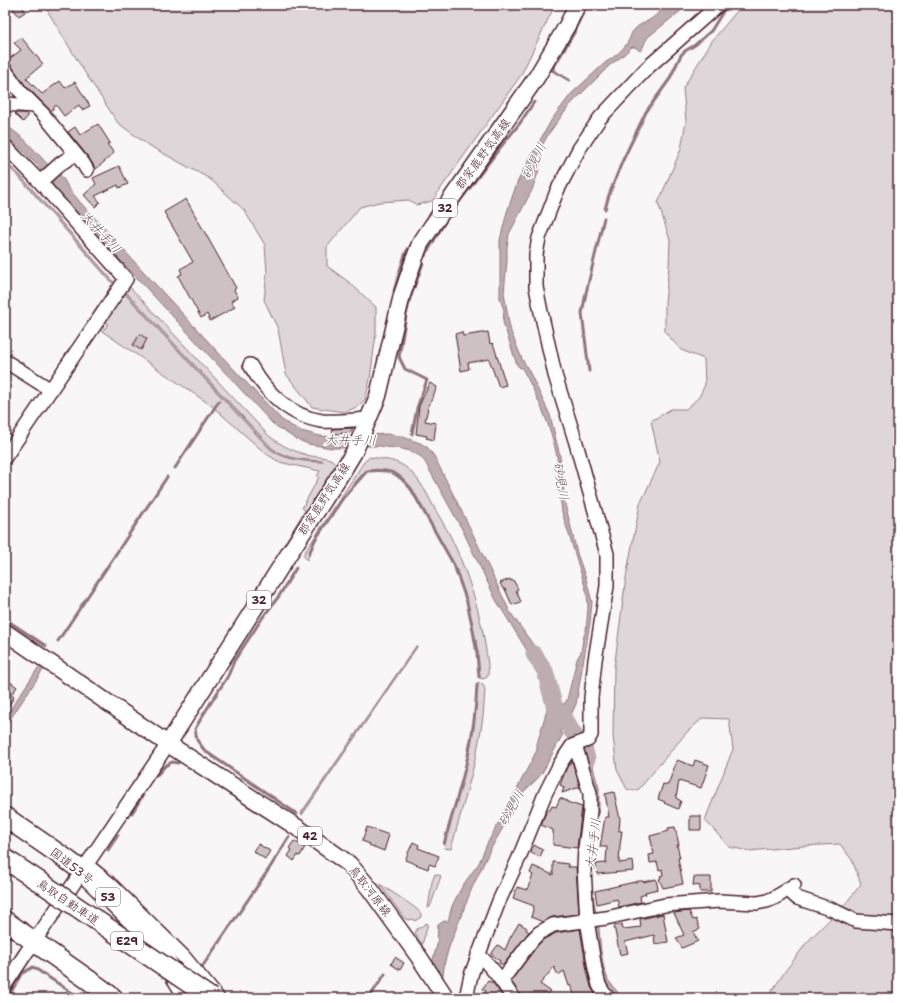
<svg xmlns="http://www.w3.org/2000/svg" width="903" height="1003" font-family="'Shantell Sans','Klee One',sans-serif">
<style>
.green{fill:#ded6d9;stroke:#947a82}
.water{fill:#bdadb0;stroke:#8f747b}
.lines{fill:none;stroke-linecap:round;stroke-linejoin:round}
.stream{stroke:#8f747b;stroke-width:3}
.river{stroke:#bdadb0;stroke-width:17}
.building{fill:#cdc1c4;stroke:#4a1f2b}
.minor-casing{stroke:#4a1f2b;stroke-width:16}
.major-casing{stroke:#4a1f2b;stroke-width:19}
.highway-casing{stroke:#4a1f2b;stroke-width:22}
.minor{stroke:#fff;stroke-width:13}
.major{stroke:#fff;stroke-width:16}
.highway{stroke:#fff;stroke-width:19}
.highway-bridge-casing{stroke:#4a1f2b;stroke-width:22;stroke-linecap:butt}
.highway-bridge{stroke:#fff;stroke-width:19}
.labels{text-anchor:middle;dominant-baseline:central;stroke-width:3;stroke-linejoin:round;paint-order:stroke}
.shield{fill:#fff;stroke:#80626b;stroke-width:1}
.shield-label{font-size:11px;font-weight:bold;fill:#4a1f2b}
.street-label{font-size:12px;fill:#4a1f2b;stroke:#fff}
.water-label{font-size:13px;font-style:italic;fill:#72515a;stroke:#fff}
</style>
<rect width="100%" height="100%" fill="#f8f6f7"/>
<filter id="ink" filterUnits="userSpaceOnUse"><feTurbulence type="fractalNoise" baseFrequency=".025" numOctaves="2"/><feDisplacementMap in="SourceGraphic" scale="8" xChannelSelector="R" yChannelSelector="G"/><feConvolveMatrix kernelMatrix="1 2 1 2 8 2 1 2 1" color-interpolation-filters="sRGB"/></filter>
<g filter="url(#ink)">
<!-- green -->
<path class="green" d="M44 5H555L521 75 432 201 417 205 409 200 379 202 360 207 327 247V266L350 283 376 307V334L370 379 365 400 357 407 344 412 312 407 286 374 278 329 264 300 267 272 265 245 244 210 210 179 148 145 118 123 82 68Z
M742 5H898V998H767L786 970 808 941 846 903 861 884 852 860 840 844 803 846 749 851 729 847 705 820 733 749 729 719 703 718 687 732 639 789 634 791 627 789 617 770 613 736 614 669 626 577 640 504 660 462 651 421 671 409H686L699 397 705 385 704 359 681 350 665 332V302L669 266 670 240 658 203 681 149 686 121 683 88 712 41Z
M128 285 269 436C282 446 295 452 311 456 317 457 327 457 332 460 335 462 336 465 336 468L287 544 286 541 305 510 302 508 319 477 317 476 320 471 279 462 265 453 212 406 96 327 98 325 105 329 108 323 104 320Z
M370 457C382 459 398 460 408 469 421 480 428 496 436 511 443 523 450 534 455 546 470 580 481 615 486 651 487 657 489 670 488 676 487 678 485 678 483 679L480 678 478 653 473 625 467 601 455 566 412 488 402 477 396 473 377 469 365 471 342 498 315 540 307 560 303 555 364 462Z
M478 682 483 685 485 689C484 700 484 712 482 723 476 765 462 808 451 849L444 848 469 755 474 728Z
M435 874 441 876 430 907 428 908 432 882Z
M380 884C386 889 419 908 421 914 421 914 421 916 421 917L415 921 414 919 408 920 404 918Z
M427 923 428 924 422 945 415 933 417 929Z"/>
<!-- water -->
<path class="water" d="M668 5H688L648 37C644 42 644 48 640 51L635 47H632L621 57 610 65 570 105 549 133 543 144 539 157 538 162 540 164 539 170 532 190 509 234 507 247V260L504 293 509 323 511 332 522 359 528 369 550 415 560 456 565 503 577 553 586 579 592 602 590 623 576 704 569 719 567 721 560 732 563 734 542 773 537 779 518 797 511 810 505 824 489 852 472 888 449 947 445 961 443 975 444 998H431L433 992V959L437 945 438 925 444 921H448L452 906 457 896 463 885 479 863 487 844 511 800 537 750V744L552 692 561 704H564L567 700 577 659 581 652 583 639 586 630 588 608 587 593 562 512C559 494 560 475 557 457 551 425 537 396 522 368L519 367 517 365 503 322 504 310 500 299V240L507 212 517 183 525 167 552 119 572 93 606 62C615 57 624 49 629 40 631 36 631 32 635 29 639 24 645 23 651 19 657 15 662 9 668 5Z
M5 124 25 140 52 169C60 172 64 180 68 187 83 208 103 225 119 245L241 377 282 420 290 425 301 431 320 436 337 437 387 434 400 436 420 443 427 447 434 456 469 526 510 612 551 670 542 675 496 600 463 531 425 462 420 456 410 451 402 449 379 446H362L348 448H332L308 444 294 438 273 424 68 204 38 166 20 148 5 135Z
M5 162 20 175 114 282 112 283 17 175 5 164Z
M127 293 272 448C285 459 306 460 323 461V462C306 462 284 460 270 449L125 294Z
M416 646 417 647 302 815 301 813Z
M40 665 45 667 5 727V717Z
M588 746 595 775 599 788V808L594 838 590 869 593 896 599 929 601 952 604 968 608 980 622 998H612L604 986 588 899 592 817 579 749Z"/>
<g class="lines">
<!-- stream -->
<path class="stream" d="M569 80 552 70 575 31 576 27 587 5
M605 209 609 195 622 162 646 112 669 80 681 55 685 51 695 45 711 31 727 5
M453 210 499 149 520 123 534 102
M425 256 446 220
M396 296 394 291 401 267 406 252 413 242
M411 296 423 263
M410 299 406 315 399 357 405 369 427 380 417 408 412 434
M87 325 112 286
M589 371 582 313 586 293 604 218
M175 468 219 401
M309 554 315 540 343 498 367 471C390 469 396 471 411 489L454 565 467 602 472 625 477 653 479 677
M296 568 279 596 263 617 234 661 228 676 203 715 195 729 197 740 205 751 297 814
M5 619 46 646
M58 641 167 477
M157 775 165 766 172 762 178 763
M132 813 143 795
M444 844C452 814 462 785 468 755 473 732 476 709 477 685
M108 850 118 835
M202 967 269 869 289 837
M9 996 21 974 33 967 80 998
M369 998 385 974"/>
<!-- river -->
<path class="river" d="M534 654 545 671 557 716
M562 716 585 751 587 759"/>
</g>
<!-- building -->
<path class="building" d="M10 5H28L23 9 25 12 19 16Z
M21 37 43 64 26 78 42 94 60 81 65 88 75 82 90 106 82 110 79 105 64 116 56 105 51 111 25 85 11 65 9 63 5 62 21 50 14 43Z
M16 113H25L28 116 23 122 15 114Z
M98 124 110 143 107 144 114 153 95 170 94 166 89 158 68 132 75 127 80 135Z
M119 166 128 184 119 188 118 185 95 196 100 202 95 207 84 195 96 184 93 178Z
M186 199 236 288 234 290 238 297 231 301 235 307 210 321 207 314 201 318 178 276 182 274 180 269 193 262 164 212Z
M462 332 463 336 488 332 490 344 493 343 506 385 499 387 489 359 468 363 469 369 461 371 455 334Z
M140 334 147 339 141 350 133 345Z
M430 383 437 387 428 408 425 421 436 423 434 440 426 438 427 436 416 434 419 406Z
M353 428 350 433 333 434 332 429Z
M510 579 511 581 513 580 516 585 518 589 516 590 521 602 512 605 505 589H503L500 583Z
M5 678 17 687 11 695 14 697 5 712Z
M677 760 693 766 695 760 709 765 701 788 679 781 676 798 681 801 678 809 664 803 665 802 658 799 663 784 668 785Z
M572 761 580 787 562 793 564 787 560 785 567 767Z
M614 792 620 819 619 831H622L620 845 619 863 633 861 634 871 597 874 596 864 606 863 607 847H600L605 817H609L605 794Z
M560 798 567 801V802L582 807 577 848 553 845V830L541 825 547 810H550L552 806 556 807Z
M690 816H701V830H690Z
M367 827 389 835 384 851 369 845 370 844 362 841Z
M675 827 679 845H677L680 858H678L683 884 663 888 659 879 661 878 660 876 663 875 662 869 659 870 657 862 650 863 649 855 654 854 650 836 669 831 668 828Z
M294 841 305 847 300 856 298 855 294 861 288 856 292 850 289 848Z
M413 842 419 845 418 848 439 856 435 866 429 864 428 869 405 860Z
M258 844 270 851 265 859 253 851Z
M534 845 543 850 540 857 531 853Z
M553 862 568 864V867H576L579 914 552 917 543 922 531 917 534 906 513 898 517 887 527 890 533 875 530 873 533 866 553 875Z
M694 877H711V892H700V886L693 885Z
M656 879 658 889 645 892 646 894 640 896 641 902 619 907 617 899 597 904 595 891 639 881H643V882Z
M689 911 693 920 696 919 700 929 693 932 698 941 682 948 676 938 684 935 674 913Z
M663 914 668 942 655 944 654 935 625 942 628 953 620 955 614 926 622 924 623 929 641 927 640 919Z
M519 923 527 928 526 930 529 932 503 965 499 963 500 961 491 954 498 945 505 950 510 938Z
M580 929 587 971 591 987 596 996 592 998H576L570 985 569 986 564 971 558 975 554 967 540 984 550 991 544 998H521L520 994 511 981 538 945 544 939 556 933Z
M395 957 404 963 400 970 391 964Z
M488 981 493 983 504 998H482L486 991 482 989Z"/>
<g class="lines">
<defs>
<path id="minor" d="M5 70 19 90 43 114 83 163 87 170
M5 104 34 106
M5 146 9 150 40 182 126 279 5 457
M40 182 60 164 75 154
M5 361 51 390
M250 365C265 391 290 417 322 421 337 422 353 420 369 419
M575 745 590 793V811L585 848 584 869 587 920 595 969 599 985 603 992 608 998
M88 866 109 883 184 957 217 997
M787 889 797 898 833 910 856 921 898 924
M478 954C492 967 503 982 513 998
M502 980 532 940 539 933 553 925 606 918 665 905 719 901 757 903 767 901 774 898 781 894 794 885
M5 985 26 953 45 926 168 744
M466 998 471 975 486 935 499 901 518 860 545 794 560 764 572 746 588 740 591 735V698L595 660 607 586V554L576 443 555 375 541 312 536 287V254L539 238 557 191 579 149 600 118 647 68 718 5"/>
<path id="major" d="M5 632 168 744 298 828 349 864 370 889 419 957 446 998
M168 744 290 552 342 472 354 452 362 434 378 396 402 295 414 260 420 244 432 226 536 78 568 24 577 5"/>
<path id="highway" d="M5 817 66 859 82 871 132 920 159 950 189 998
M5 859 43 884
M5 921 100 988 113 998"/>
</defs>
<!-- minor casing -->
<use href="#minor" class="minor-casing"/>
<!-- major casing -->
<use href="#major" class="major-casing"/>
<!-- highway casing -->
<use href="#highway" class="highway-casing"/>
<!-- minor -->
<use href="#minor" class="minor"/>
<!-- major -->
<use href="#major" class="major"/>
<!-- highway -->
<use href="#highway" class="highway"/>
<defs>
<path id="highway-bridge" d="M43 884 211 998"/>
</defs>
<!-- highway-bridge casing -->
<use href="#highway-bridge" class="highway-bridge-casing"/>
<!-- highway-bridge -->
<use href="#highway-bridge" class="highway-bridge"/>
</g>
</g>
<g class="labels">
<!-- shield labels -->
<g class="shield">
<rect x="433" y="199" width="24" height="18" rx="3"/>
<rect x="247" y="591" width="24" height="18" rx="3"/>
<rect x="298" y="827" width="24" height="18" rx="3"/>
<rect x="96" y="888" width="24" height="18" rx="3"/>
<rect x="111" y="932" width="32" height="18" rx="3"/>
</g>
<g class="shield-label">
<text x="445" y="208">32</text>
<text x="259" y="600">32</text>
<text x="310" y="836">42</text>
<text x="108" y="897">53</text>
<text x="127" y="941">E29</text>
</g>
<!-- street labels -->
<g class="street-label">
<text transform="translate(483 154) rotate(-54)">郡家鹿野気高線</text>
<text transform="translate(324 499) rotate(-57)">郡家鹿野気高線</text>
<text transform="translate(72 866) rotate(38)">国道53号</text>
<text transform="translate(370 891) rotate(52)">鳥取河原線</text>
<text transform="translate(68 902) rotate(34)">鳥取自動車道</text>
</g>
<!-- water labels -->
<g class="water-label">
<text transform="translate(534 161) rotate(-65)">砂見川</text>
<text transform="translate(101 232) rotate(47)">大井手川</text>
<text transform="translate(350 440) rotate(1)">大井手川</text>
<text transform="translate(561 481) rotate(80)">砂見川</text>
<text transform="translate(511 808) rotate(-61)">砂見川</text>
<text transform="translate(593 844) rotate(-83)">大井手川</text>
</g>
</g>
<!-- margin -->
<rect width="903" height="1003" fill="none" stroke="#fff" stroke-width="20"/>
<rect x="10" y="10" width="883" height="983" fill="none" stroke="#4a1f2b" stroke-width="1.5" filter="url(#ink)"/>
</svg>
